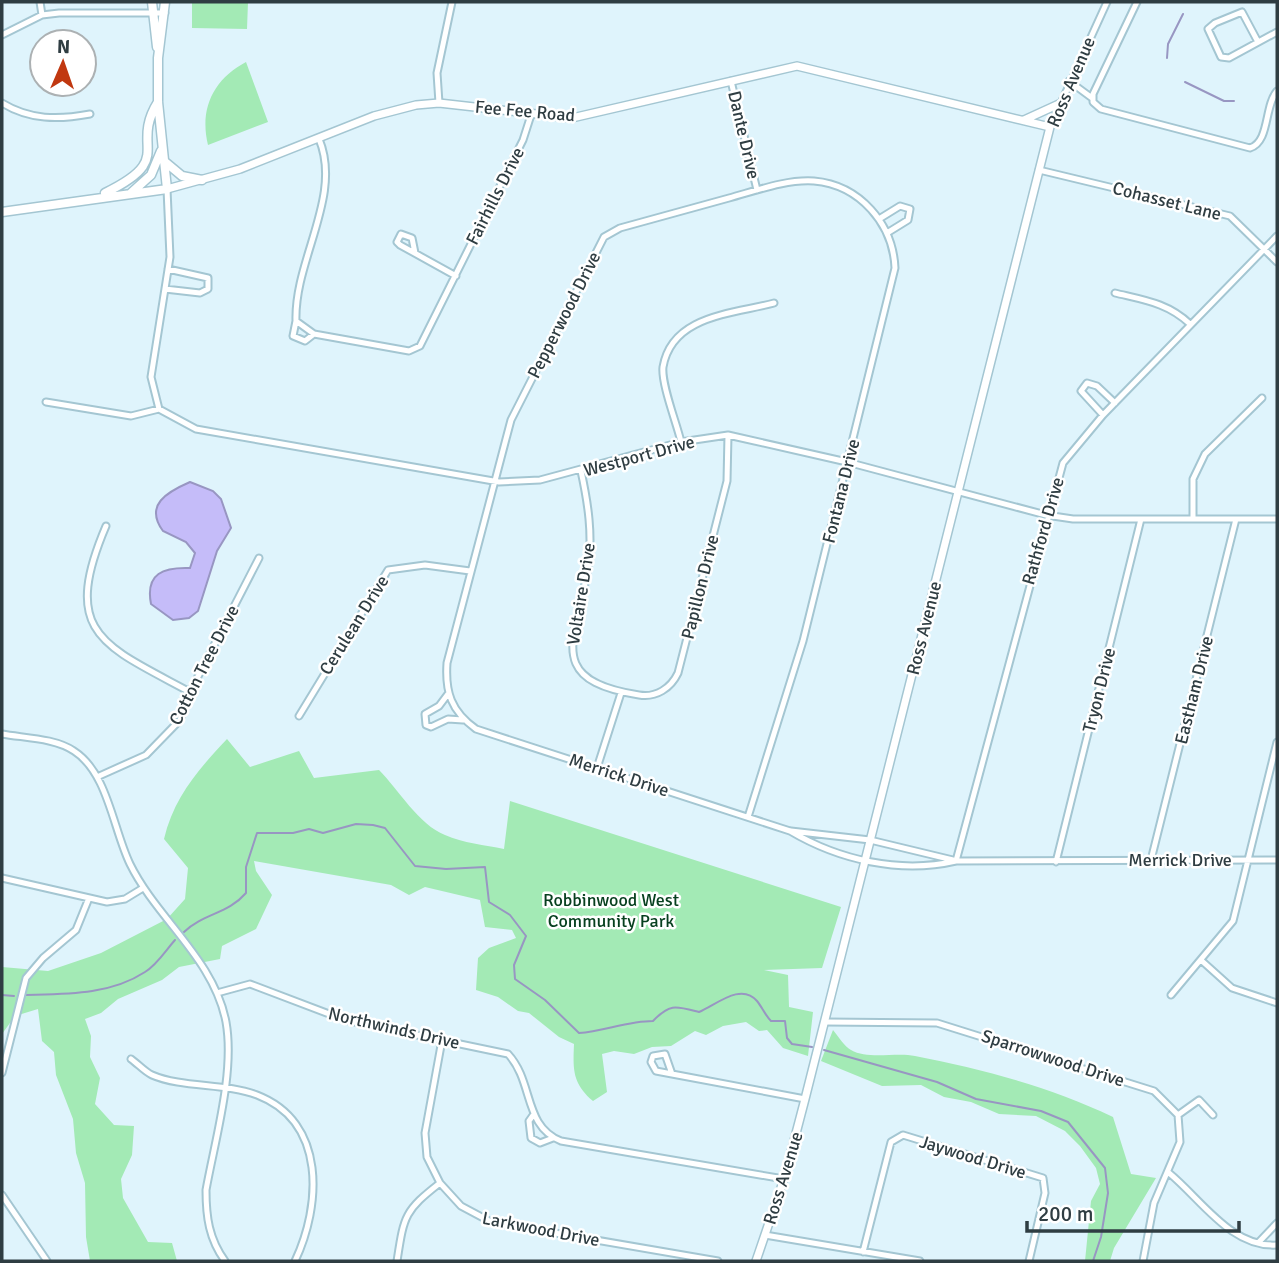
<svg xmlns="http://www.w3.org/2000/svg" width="1279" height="1263" font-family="Signika,sans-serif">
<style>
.green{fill:#a3eab5}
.water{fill:#c5bcf9;stroke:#9896c2;stroke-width:2}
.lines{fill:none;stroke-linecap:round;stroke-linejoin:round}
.stream{stroke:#9896c2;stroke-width:2}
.minor-casing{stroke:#a4c6d2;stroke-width:9}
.tertiary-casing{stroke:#a4c6d2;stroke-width:10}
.secondary-casing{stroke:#a4c6d2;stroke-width:11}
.minor{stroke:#fff;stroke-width:5}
.tertiary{stroke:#fff;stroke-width:7}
.secondary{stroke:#fff;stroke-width:8}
.labels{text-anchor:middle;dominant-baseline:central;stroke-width:5;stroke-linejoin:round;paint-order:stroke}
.street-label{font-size:18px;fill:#2f3d42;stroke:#fff}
.park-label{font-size:18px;fill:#07401f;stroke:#fff}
</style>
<rect width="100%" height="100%" fill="#dff4fc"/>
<!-- green -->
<path class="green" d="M192 2H248L247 29 192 28Z
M246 62 268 122 208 145C199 108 214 79 246 62Z
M227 739 250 767 299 751 314 778 379 770C398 789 419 825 445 835 463 843 485 845 504 849L510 801 841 907 822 968 764 970 788 975 789 1007 813 1012 808 1056 783 1048 767 1030 759 1031 746 1022 723 1026 706 1035 695 1031 671 1046 652 1047 634 1054 614 1051 602 1054 607 1092 593 1101C572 1083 573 1069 574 1044L559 1037 529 1013 518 1011 498 997 476 990 478 958 489 948 516 938 512 930 485 927 480 900 425 887 409 895 391 885 254 861 256 871 272 895 256 929 222 946 220 959 179 967 162 980 118 999 101 1013 85 1019 91 1036 90 1057 100 1078 95 1104 114 1125 134 1126 132 1155 121 1179 123 1198 148 1242 172 1243 177 1261H90L86 1237 85 1183 76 1153 73 1119 56 1075 54 1052 42 1041 38 1009 15 1016 2 1034V967L48 971 101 953 167 919 185 899 188 868 164 839C174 797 198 770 227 739Z
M833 1030C838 1036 845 1047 851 1050 868 1060 896 1052 915 1056 982 1069 1051 1087 1113 1117L1131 1174 1156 1178 1114 1248 1110 1261H1085L1091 1201 1100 1184 1096 1168 1080 1146 1065 1131 1036 1116 999 1114 971 1102 944 1097 921 1085 882 1086 821 1061Z"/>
<!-- water -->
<path class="water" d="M190 482 213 491 221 499 231 528 217 551 198 611 189 618 173 620 151 604C145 573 164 567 190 568L195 553 186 542 163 531C144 505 167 492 190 482Z"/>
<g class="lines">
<!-- stream -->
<path class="stream" d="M1167 58 1168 44 1183 14
M1185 82 1224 101H1234
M184 932C204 913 228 914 246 893V867L257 833H293L309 829 323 833 356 824 373 825 385 828 415 866 446 869 485 867 489 902 510 915 526 936 514 965 515 979 545 1000 579 1033C604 1031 628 1021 653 1021 670 1003 676 1006 699 1012 716 1005 741 982 757 1001 762 1007 765 1015 771 1021H785L787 1038 792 1044 812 1047
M2 995 14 996
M26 995C66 994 110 995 145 972 157 965 166 950 175 940
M824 1050 937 1082 976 1099 1041 1111 1068 1122 1105 1168 1108 1193 1101 1237 1093 1261"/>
<defs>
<path id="minor" d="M40 2 42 15
M1137 2 1093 94V102L1101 109 1250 148C1270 142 1264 106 1277 91
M2 35 42 15 59 13H165
M1258 42 1242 12 1215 23 1208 29 1221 57 1229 58 1277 32
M731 81 757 190
M1069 81 1092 98
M2 103C30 120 58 120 90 114
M439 103 437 73 452 2
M1050 127 1107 2
M319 139C343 196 294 260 296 321L314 334 409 351 420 346 523 140 531 115
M1039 170 1230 216 1277 262
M879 219 900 206 910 209 908 220 887 233
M415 253 412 238 401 234 397 242 400 245 456 276
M165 289 200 293 208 289V278L168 269
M1115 293C1144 300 1168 303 1190 324
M296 321 293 336 305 341 314 334
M46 402 131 416 159 409 196 429 499 482 540 480 681 442 728 435 847 462 1046 515 1073 519H1277
M159 409 151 377 170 257 167 189
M1103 415 1081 391 1087 383 1097 386 1115 403
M681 442C677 424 661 384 663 367 672 315 733 314 774 303
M581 471C588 503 593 535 588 568 577 637 542 680 639 695 656 698 671 688 678 673L727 481 728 435
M1193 519V479L1205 454 1262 398
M106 526C60 634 103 645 190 692
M448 694 439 706 425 714 426 725 431 727 448 719 463 720
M299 716 388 570 425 565 470 571
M2 734C24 738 55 738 74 751 108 773 113 829 130 864 157 919 214 959 226 1022 235 1072 215 1140 206 1190 206 1217 209 1239 225 1261
M597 768 621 693
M97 777 146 755 180 720 190 692 259 558
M748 817 803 641 895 268C893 224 860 185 814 181 787 179 755 191 729 198 693 208 656 218 620 228L604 237 511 420 447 663C445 692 451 711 476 729L790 831C839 860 900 874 956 861L1277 860
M791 831 870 840 953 860
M1151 860 1236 519
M956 861 1063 463 1103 415 1277 236
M1056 862 1141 519
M2 878 107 902 125 899 143 888
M1202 961 1232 988 1277 1003
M217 993 250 984 345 1020 508 1054C534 1082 523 1126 561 1141L784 1179
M1171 995 1233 921 1277 742
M825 1022 937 1023 1154 1091 1178 1115 1180 1142 1154 1203 1143 1261
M442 1040 425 1133 427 1157 440 1183 461 1206 491 1222 718 1261
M131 1059C138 1064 145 1072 152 1075 182 1088 226 1083 257 1095 327 1122 321 1206 295 1261
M2 1073 26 978 43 958 76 930 89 898
M672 1074 656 1071 651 1062 653 1056 665 1054 672 1074 805 1099
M534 1114 529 1121 531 1138 540 1143 553 1138
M1178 1115 1199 1100 1213 1115
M1169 1173C1201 1199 1231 1248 1277 1245
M2 1195 47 1261
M765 1235 920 1261
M1258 1243 1277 1223
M863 1252 891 1142 903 1135 1043 1178 1045 1193 1029 1261
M397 1261C404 1216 404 1211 440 1183"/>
<path id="tertiary" d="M1024 120 1059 104
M167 189 240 169 374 116 416 105 439 103 572 118 797 66 1050 127 805 1099 784 1179 756 1261"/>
<path id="secondary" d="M152 2 157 47
M164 161 182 176 202 180
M105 193C177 158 129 148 158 102
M131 193 151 175 161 151
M2 212 167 189 158 102V58L165 2"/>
</defs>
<!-- minor casing -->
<use href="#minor" class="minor-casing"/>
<!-- tertiary casing -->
<use href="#tertiary" class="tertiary-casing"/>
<!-- secondary casing -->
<use href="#secondary" class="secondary-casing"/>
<!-- minor -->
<use href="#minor" class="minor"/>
<!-- tertiary -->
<use href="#tertiary" class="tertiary"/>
<!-- secondary -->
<use href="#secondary" class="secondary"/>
</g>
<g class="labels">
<!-- street labels -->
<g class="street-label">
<text transform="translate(1071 82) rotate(-67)">Ross Avenue</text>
<text transform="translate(525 111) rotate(5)">Fee Fee Road</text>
<text transform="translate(744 135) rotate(77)">Dante Drive</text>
<text transform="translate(495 196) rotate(-63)">Fairhills Drive</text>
<text transform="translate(1167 201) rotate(14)">Cohasset Lane</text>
<text transform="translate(564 315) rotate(-63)">Pepperwood Drive</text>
<text transform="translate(639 456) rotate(-15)">Westport Drive</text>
<text transform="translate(841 491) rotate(-76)">Fontana Drive</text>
<text transform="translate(1043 531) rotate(-74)">Rathford Drive</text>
<text transform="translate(700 587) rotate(-76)">Papillon Drive</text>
<text transform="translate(581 594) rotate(-81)">Voltaire Drive</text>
<text transform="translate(354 625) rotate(-58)">Cerulean Drive</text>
<text transform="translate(924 628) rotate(-76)">Ross Avenue</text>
<text transform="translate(204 665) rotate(-63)">Cotton Tree Drive</text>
<text transform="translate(1099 690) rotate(-76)">Tryon Drive</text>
<text transform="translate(1194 690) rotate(-76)">Eastham Drive</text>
<text transform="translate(619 775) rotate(18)">Merrick Drive</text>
<text x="1180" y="860">Merrick Drive</text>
<text transform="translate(394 1028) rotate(13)">Northwinds Drive</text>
<text transform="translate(1053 1058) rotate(18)">Sparrowwood Drive</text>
<text transform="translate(973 1157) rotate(17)">Jaywood Drive</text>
<text transform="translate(783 1178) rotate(-73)">Ross Avenue</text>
<text transform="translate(541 1229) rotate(11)">Larkwood Drive</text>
</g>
<!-- park labels -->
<g class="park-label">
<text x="611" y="900">Robbinwood West<tspan x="611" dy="21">Community Park</tspan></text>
</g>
</g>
<!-- border -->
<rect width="1279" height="1263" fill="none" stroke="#2f3d42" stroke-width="7"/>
<!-- north arrow -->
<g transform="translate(63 63) rotate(2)"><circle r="33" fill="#ffffff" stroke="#acb1b3" stroke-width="2"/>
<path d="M0-5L12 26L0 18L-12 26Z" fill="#c13810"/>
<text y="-10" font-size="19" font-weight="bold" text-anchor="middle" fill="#2f3d42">N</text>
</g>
<!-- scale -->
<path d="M1027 1221v10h212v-10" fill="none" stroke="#2f3d42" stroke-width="3.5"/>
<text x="1038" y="1221" font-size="21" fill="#2f3d42" stroke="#ffffff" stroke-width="5" paint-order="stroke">200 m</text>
</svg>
